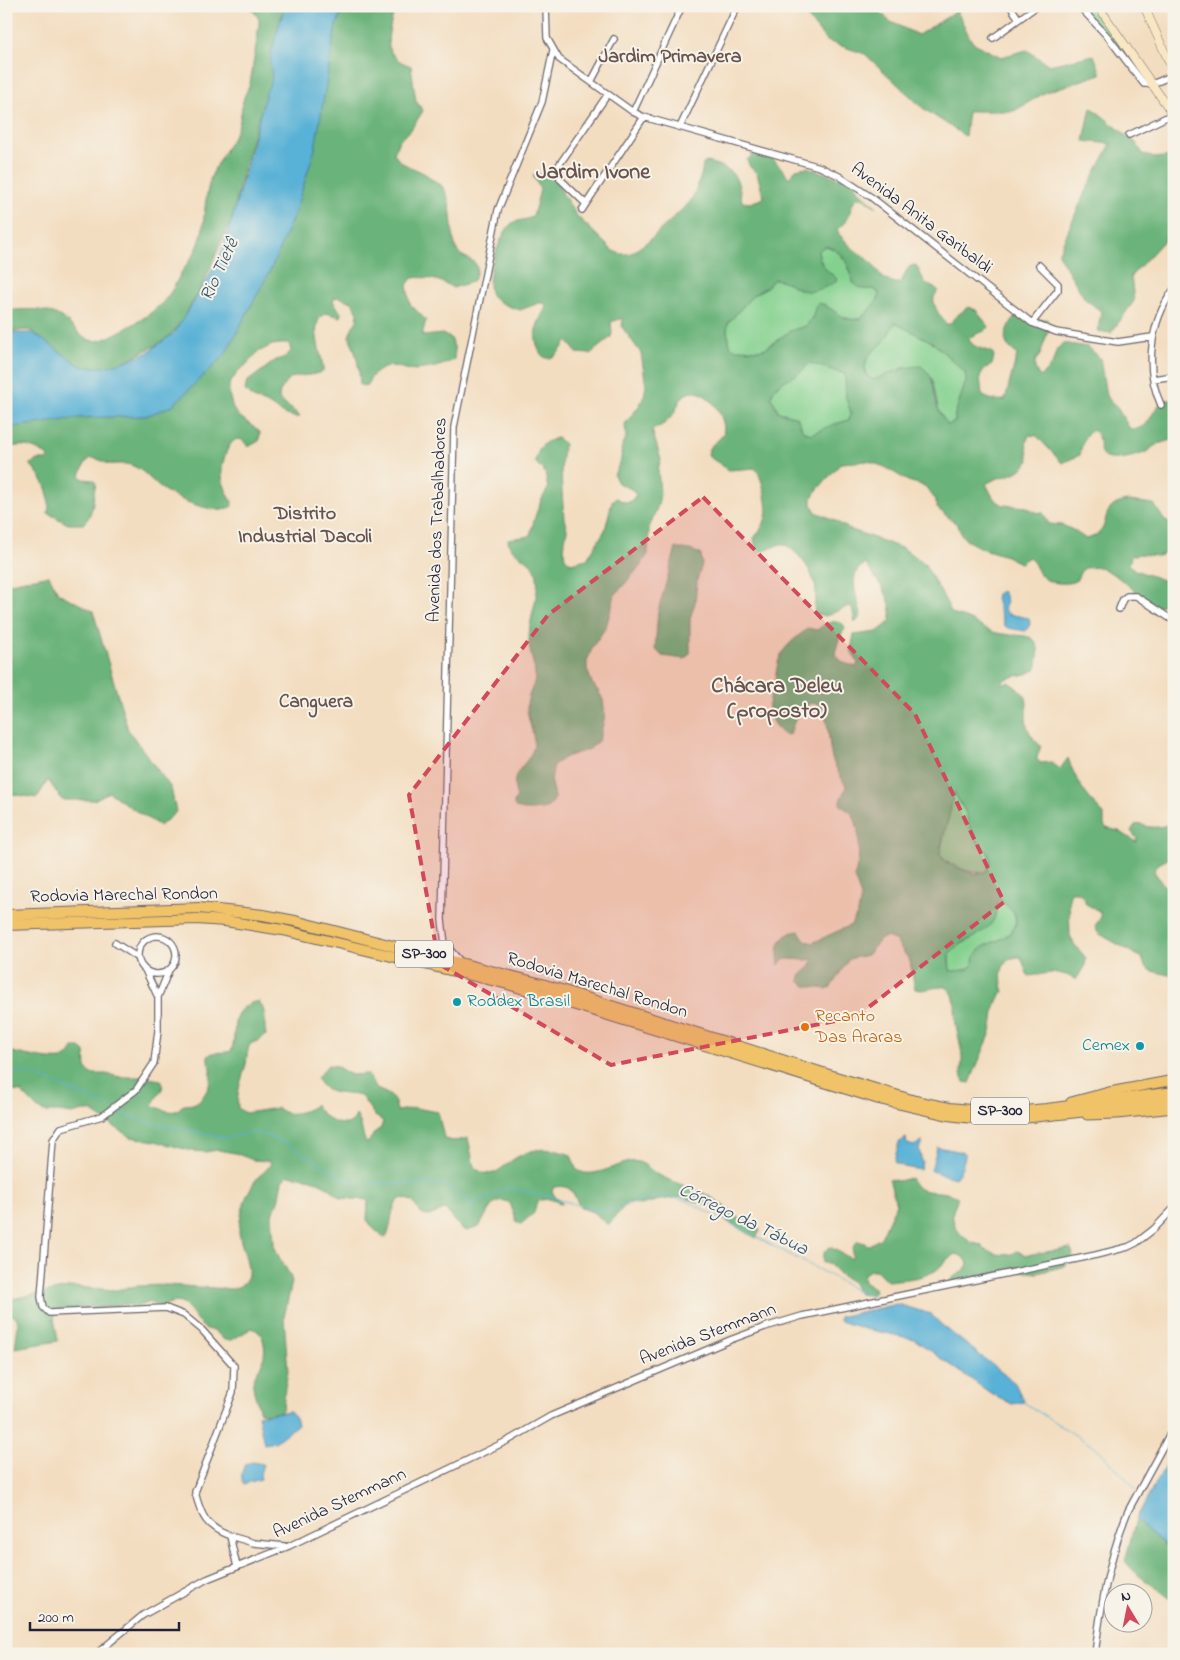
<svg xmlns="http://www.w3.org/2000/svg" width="1180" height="1660" font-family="'Indie Flower',sans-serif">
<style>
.green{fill:#84d18f;stroke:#537a65}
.forest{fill:#6bb37a;stroke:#466a5a;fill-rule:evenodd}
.water{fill:#59b1d6;stroke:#3e6a88}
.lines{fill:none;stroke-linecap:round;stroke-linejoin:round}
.stream{stroke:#59b1d6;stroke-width:1}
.street-casing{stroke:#6b636a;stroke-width:8}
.secondary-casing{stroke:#6b636a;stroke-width:9}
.primary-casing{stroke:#6b636a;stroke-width:11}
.highway-casing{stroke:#6b636a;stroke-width:12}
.street{stroke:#fff;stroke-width:5.5}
.secondary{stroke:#f9e7c3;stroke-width:8}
.primary{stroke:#f0c369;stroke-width:9}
.highway{stroke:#f0c369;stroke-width:10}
.marked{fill:#d1495b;fill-opacity:0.2;stroke:#d1495b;stroke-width:4;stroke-dasharray:10 6;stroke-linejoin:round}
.culture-dot{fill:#0f9aa8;stroke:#f7f3e8;stroke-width:2}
.food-dot{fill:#e8710a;stroke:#f7f3e8;stroke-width:2}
.labels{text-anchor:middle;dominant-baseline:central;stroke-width:4;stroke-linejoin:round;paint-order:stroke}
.shield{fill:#f7f3e8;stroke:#62616f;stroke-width:1}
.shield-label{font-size:16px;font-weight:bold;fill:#22223b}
.street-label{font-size:18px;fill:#22223b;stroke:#f7f3e8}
.culture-label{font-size:18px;fill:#0d838f;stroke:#f7f3e8;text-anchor:start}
.food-label{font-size:18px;fill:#c56008;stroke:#f7f3e8;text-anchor:start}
.water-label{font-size:19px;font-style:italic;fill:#355471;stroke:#f7f3e8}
.neighbourhood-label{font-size:19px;font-weight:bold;fill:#69534f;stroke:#f7f3e8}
.quarter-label{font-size:20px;font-weight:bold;fill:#69534f;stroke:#f7f3e8}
.district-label{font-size:22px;font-weight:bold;fill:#69534f;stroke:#f7f3e8}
</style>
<rect width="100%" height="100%" fill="#f7f3e8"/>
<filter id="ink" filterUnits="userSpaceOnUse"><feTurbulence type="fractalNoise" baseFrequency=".02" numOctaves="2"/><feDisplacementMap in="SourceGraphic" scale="10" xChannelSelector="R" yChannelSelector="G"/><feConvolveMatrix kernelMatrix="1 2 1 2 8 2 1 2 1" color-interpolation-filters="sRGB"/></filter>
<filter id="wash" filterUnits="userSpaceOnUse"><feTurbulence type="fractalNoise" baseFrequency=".0096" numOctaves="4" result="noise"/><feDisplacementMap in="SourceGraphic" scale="20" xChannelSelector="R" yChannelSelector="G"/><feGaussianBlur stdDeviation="1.12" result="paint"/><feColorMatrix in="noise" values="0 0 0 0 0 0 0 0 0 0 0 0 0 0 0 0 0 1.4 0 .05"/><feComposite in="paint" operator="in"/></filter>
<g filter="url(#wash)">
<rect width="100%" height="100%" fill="#f3ddc0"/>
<!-- green -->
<path class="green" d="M1082 6H1095L1145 81 1144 80Z
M825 246C842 250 850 266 853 283L863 289H873L879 293 878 300C872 305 870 310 864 315 852 327 834 311 824 304L816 305 813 316 806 326 790 331 766 348 759 350 734 349 730 345 727 331 728 323 753 295 767 287 774 279 786 281 800 290 837 281 836 278C825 268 821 267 818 251Z
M895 322 932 342 965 372 967 381 955 414V422L948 426 939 412 932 378 903 367 897 371 873 380 866 375C862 351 877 353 887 337 890 332 891 327 895 322Z
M810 363 845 374 846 397 851 413 849 420 832 425 811 434 803 431 797 417 779 412 771 397C776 381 785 382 797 374 802 371 806 367 810 363Z
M953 791 965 811 970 827 980 845 987 851 990 858V865L985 872C971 874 947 866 940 854Z
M997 899C1020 913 1023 928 997 941 994 943 989 943 987 946 972 961 976 972 950 971L949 955 954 948 977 936 997 909Z"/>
<!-- forest -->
<path class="forest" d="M247 6H283L279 29 275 79 258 119 242 175 233 216 202 286 181 322 173 332 162 342 113 367 92 369 78 365 43 341 32 331 26 330 6 332V311C22 309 40 308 55 314 77 322 80 351 109 337 129 327 155 314 168 296 173 289 177 281 181 273 190 260 199 249 202 233 205 214 205 196 211 177 218 159 230 145 238 127 241 119 241 110 243 101 244 95 248 90 250 84 251 76 260 24 259 20 257 14 252 10 247 6Z
M338 6H395C390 31 377 55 411 66L416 101 423 111 410 131 399 140 394 153C400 166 414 167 425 174 428 175 429 177 431 179 434 181 438 182 441 185 455 202 449 229 456 248 461 263 485 255 474 279L471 282 453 288C441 280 426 276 412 278L407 285 410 304 426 320 422 335 424 336 442 334 451 338 455 350 454 359C444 367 422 370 409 370 403 369 398 366 393 366 380 367 370 375 367 386L360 385C359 366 357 354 349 336L353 326 357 321 358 312 352 302 339 297 334 298 333 301 341 313V317L326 313C306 323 324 356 323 371 306 380 291 369 281 390 279 394 278 398 281 401 287 407 295 410 300 417 285 418 280 411 268 404 257 398 253 401 245 390L247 382 276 360 284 358 291 351 289 343 272 345 258 352 245 366 239 370 229 385V394L233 409 239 416 260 432 259 441 248 447C233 422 220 463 222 476 223 485 228 494 232 502V506C215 517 170 497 157 485 148 477 143 470 133 466 125 462 117 465 109 464 103 462 98 458 91 458L86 462 80 475 83 479 93 480 96 483C92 498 95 514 83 524H68L48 513C52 494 43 478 30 464L37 460H47L48 456C34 447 22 442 6 449V424L163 407Z
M802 6H875L889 21 918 35 957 11 972 42 1001 57 1027 50 1049 65 1094 55 1101 74 1046 92 1014 111H968L965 136 924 109 865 54 827 41 800 9Z
M1091 107 1136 143 1143 154 1154 158 1174 156V230L1131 276 1134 301 1111 333 1098 331 1101 311 1085 299 1058 254 1086 190 1111 144 1084 141Z
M763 153C775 158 781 168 789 178L796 169 807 167 838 178 850 176 856 180 855 185 857 189 877 207 862 198H856C847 211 854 217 837 229L839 234 852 248 870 261 883 278 895 283H900C906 276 905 265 916 265L925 283 938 290C937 293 935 295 934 297 932 306 941 317 946 324H950L954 318 968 307 976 310 989 327C984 334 974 332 969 339 972 348 984 349 992 352L994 356 992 365 984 369 980 377 982 395C990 400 995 401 1005 400L1017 355C1015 351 1010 349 1008 346 1001 336 1009 326 1014 318L1018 317 1032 321 1047 319 1048 331 1040 355 1035 361V369L1040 377 1052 365 1057 349 1063 343 1088 347 1100 358 1106 396 1118 409 1130 429C1136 429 1141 428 1146 424 1154 416 1158 395 1174 401V439C1168 442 1161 442 1156 445 1152 447 1150 450 1146 452 1138 456 1107 464 1102 455 1097 445 1103 440 1093 430 1083 436 1082 444 1080 455L1062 463 1037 436 1029 435 1026 443 1029 461C1015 479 1003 473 986 484L994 499 1003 505 1027 507 1035 512 1043 513 1049 524 1062 525 1073 530 1086 539C1116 532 1095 510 1122 502 1133 499 1143 505 1154 504L1164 520 1174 526V549L1158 556 1140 554 1131 556 1129 564 1135 570 1174 584V605L1170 602 1157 607 1138 596 1133 589 1115 575 1100 567 1085 568 1081 571 1076 581C1066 585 1046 584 1040 574 1035 567 1035 562 1029 557L1020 563 1006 556 981 548 966 540 961 534 958 525 937 508 935 499 925 486 908 481 885 467 868 461 841 463 817 490 812 498V505L816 512 834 520 849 529 904 549 924 563 948 605C950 616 957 615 965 618 975 621 982 629 993 632 1021 640 1046 625 1036 669L1029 673 1005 679 1001 684 1008 682C1014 686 1024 692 1026 698 1028 703 1026 709 1026 714 1025 727 1031 738 1041 746L1037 757V760L1041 763 1051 762 1060 769 1068 758C1075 780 1087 798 1104 814V825L1106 828 1119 831 1136 842 1137 839 1131 831 1135 825C1142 823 1145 827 1151 827 1159 828 1168 826 1174 820V855L1157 865 1154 871C1159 880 1168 888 1171 898 1174 906 1169 913 1174 921V976L1152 971 1145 966 1142 958 1098 933 1095 926 1101 917 1099 911 1086 904C1083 896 1082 891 1071 892L1069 897 1070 936 1074 944 1086 958 1085 965 1076 980C1060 969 1047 974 1028 976L1021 957C1000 956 999 976 1004 992 991 1002 995 1022 990 1035 983 1051 976 1067 970 1083L964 1082C958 1071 963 1067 962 1056 961 1045 958 1035 956 1025 954 1013 959 992 944 986L922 990 915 989 910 961 895 940 886 937 881 939 867 955 849 959 831 987 826 989 806 986 799 981 800 976 810 967 813 959C802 962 792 957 782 960L779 965C776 946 779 934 799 931L805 940 812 943 851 925 858 913 861 897 854 877C860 862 862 828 852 814 849 810 843 808 840 804 840 796 845 793 846 786 841 777 835 767 832 758 827 740 831 720 819 704L811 703C798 710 794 721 790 734L785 735C761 716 769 704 775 679 777 670 777 661 782 653 788 643 800 635 808 628L817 630C826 623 832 619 843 624L845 629C839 636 837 645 835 655L844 663 856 667 858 663 851 650 854 635 877 632 890 622C896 599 877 582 866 564 845 572 858 598 861 615L856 622H855L852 607 849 606 826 616 816 614C812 608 816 603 816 596 817 579 805 561 794 551 791 549 787 545 784 544 773 542 757 565 754 538 759 532 764 525 766 517 769 507 762 475 755 468L729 470 708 456 709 448C713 443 720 440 723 434 729 420 705 382 686 394 678 399 677 411 671 417 667 423 659 427 652 430L661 460 658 469 660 494 658 505 649 528 648 554 642 564 615 595 606 627 593 646 587 661V669L592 683 599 692 603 700 605 716 599 740 590 749 565 757 554 765 551 780 555 796C554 801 552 804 548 807 543 810 513 813 514 804 514 801 516 799 517 797 507 769 530 767 534 745 535 734 526 717 527 704 528 695 534 686 535 679 536 666 529 654 529 641 528 619 540 598 537 576 534 555 509 558 508 539L530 536C534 520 538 503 548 489L545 472 535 462C540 446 541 443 557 438L565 444C558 457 563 503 564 519 565 523 567 527 567 530 565 540 563 547 565 558L571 563 587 559 605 530 612 501 616 498 624 502H630L636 495 633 490 618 483 614 475 621 460 622 446 626 437 625 424 639 406 644 396 646 386 641 353 622 327 623 318 611 322 612 333 611 337 590 354 577 353 567 341C563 346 560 353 554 356 540 366 534 340 536 330 538 322 542 315 546 307L545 303H539L520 310C511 307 499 304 492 296 482 284 500 234 511 224 518 219 527 221 533 216L540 190 533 175 549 174 554 177 564 196 577 216 613 251 621 254H629L636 250 651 239 690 202C695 194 703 173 703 164L707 162C734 169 738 175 742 202L750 203 764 198 757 173 750 167 747 160 754 154ZM825 246C839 249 847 260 851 273 852 277 852 281 855 284 859 289 867 290 873 289L879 293 878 300C872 305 870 310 865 315 850 330 832 306 819 303L816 305 813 316 806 326 790 331 766 348 759 350 734 349 730 345 727 331 728 323 753 295 767 287 774 279C788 281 788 284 799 289 812 295 826 287 837 281L836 278C825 268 821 267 818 251ZM895 323 932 342 965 372 966 381 955 414V422L948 425C945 420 940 415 938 409 932 392 937 378 921 366 904 366 889 374 873 380L866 375C862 350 877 353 887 337 890 332 891 327 895 323ZM810 363 845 374 846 397 851 413 849 420 832 425 811 434 803 431 797 417 779 412 771 397C776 381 785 382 797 374 802 371 806 367 810 363ZM954 792 965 811 970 827 980 845 987 851 990 858V865L985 872 976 874 968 872 944 861 940 854 941 846 950 812ZM998 899C1006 904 1018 911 1016 923 1011 944 982 939 974 957 973 958 973 964 973 965L967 970 950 971C950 967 948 960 949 955 953 945 981 936 990 925 997 918 996 908 998 899Z
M676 548 690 550 701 554 702 564 697 580 695 603 690 618V653L685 659 662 656 655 649 658 611Z
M49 575 58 593 93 611 128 730 171 788 176 812 160 826 133 809 109 792 94 800H62L48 780 37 798 6 793V584Z
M254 1002H259C268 1012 263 1023 266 1035L257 1041 250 1044C247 1050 247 1057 246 1064 242 1079 236 1092 238 1108L245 1113 278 1108C287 1118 305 1112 315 1105 323 1117 338 1129 353 1122L356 1115C363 1124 361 1135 367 1144L375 1132 381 1128 383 1121 375 1116 361 1096C345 1092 324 1097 317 1078L328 1065 336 1066 351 1075 367 1074 372 1081 375 1088C389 1095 394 1094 397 1111L415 1108 438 1112 444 1138C451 1143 461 1140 468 1138L474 1167C492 1182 499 1169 514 1159 520 1155 529 1151 536 1150 548 1148 560 1151 571 1155L576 1169C593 1183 623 1158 638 1162 646 1164 651 1171 657 1174 676 1185 699 1188 717 1201 732 1211 739 1222 758 1227L760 1231 756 1238 726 1220 712 1207 682 1197 660 1200 640 1205 628 1202 608 1225 595 1213 580 1207C573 1194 573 1184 554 1187L552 1191 554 1195 563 1204 550 1199 540 1200 536 1204 534 1213 521 1224 517 1222 510 1203C492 1193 487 1216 479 1227L467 1231 462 1229 445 1209C438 1210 430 1220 422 1214 418 1212 416 1205 412 1201L402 1198C389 1206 393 1223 387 1236L384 1237 375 1230 367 1220 368 1200 341 1198 328 1187 312 1179 288 1175 282 1181 278 1202 272 1214 274 1245 279 1257 290 1275 292 1282 284 1317 288 1372 285 1387 283 1407 281 1411 270 1414 260 1412 259 1409C257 1401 252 1389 253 1381 254 1375 260 1369 262 1363 267 1351 265 1332 252 1328L232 1340H224C222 1338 219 1334 215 1332 211 1329 205 1330 201 1325 187 1310 186 1294 161 1307L151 1302 138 1306 123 1304 102 1308 90 1307 58 1310 54 1318 58 1341 15 1348 18 1325 17 1318 12 1315H6V1300L73 1287 116 1290 136 1286 167 1285 230 1289C264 1284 240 1251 239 1231 239 1224 241 1212 244 1205 246 1195 252 1185 258 1177 263 1173 268 1169 271 1163L270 1161 253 1160 235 1153 218 1150 205 1152 192 1151 155 1141 130 1137 91 1111H84L72 1114 60 1112H44L37 1108 21 1092 6 1090V1050C18 1054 50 1061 62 1059 68 1057 70 1053 73 1048H80L85 1052 86 1068 91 1074H106L120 1077H141L161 1080C167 1090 155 1095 153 1105 158 1108 169 1113 176 1111 180 1109 178 1109 182 1106 185 1104 189 1105 193 1104 205 1100 212 1083 211 1071 211 1065 207 1062 208 1056 214 1050 223 1054 231 1051 239 1031 226 1012 254 1002Z
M910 1178C919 1195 930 1190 946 1193 950 1194 955 1196 958 1197 955 1207 950 1212 954 1223 957 1232 965 1239 973 1243 976 1244 978 1244 981 1245 982 1245 982 1247 983 1248 991 1254 1009 1258 1017 1251L1026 1255 1071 1248 1073 1255 1065 1266 1037 1273 1021 1271 968 1281 963 1286H958L952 1282 951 1279C960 1272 980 1264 957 1254 947 1256 943 1266 935 1271 920 1279 904 1279 887 1281L876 1270H870L864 1274 863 1279 865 1283 874 1288 875 1292 869 1295 859 1294 852 1282 839 1274 829 1263H823C822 1256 823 1251 830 1247L852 1259C853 1254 851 1240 861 1242 864 1242 866 1245 869 1245L881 1238 896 1204 889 1179 898 1181Z
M1136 1519 1146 1529 1174 1553V1602C1158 1587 1138 1579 1125 1561Z"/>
<!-- water -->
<path class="water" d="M286 6H345L336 26 315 149 295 212 272 267 224 356 172 406 146 416 79 418 6 428V333H33L82 367H104L126 361 148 352 174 333 203 287 221 253 233 216 266 92C277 72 268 74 271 57 274 39 279 23 286 6Z
M1001 591 1004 593 1007 602 1004 609 1008 614 1029 618 1030 624 1026 631 1008 628 1004 625 996 599 997 594Z
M906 1138 907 1144 914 1146 922 1141V1146L919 1149 922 1162 920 1170 904 1167 894 1162 899 1142Z
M937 1147 963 1152 965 1156C963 1164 961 1172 955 1178L931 1171Z
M897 1304 931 1314 942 1325 1015 1383 1024 1402 1012 1404 989 1392 914 1339 866 1329 839 1321V1317Z
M290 1411 295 1416 297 1425 275 1442 264 1444 258 1415Z
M1174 1450V1553L1146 1529 1136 1519Z
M253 1462 263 1464 260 1474 261 1479 250 1482 244 1485C240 1477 242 1472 245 1464Z"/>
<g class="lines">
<!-- stream -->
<path class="stream" d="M6 1072 34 1074 109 1107
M115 1110 148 1123 227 1138 256 1132 285 1143 352 1183 443 1184 472 1204 509 1188 544 1195 601 1212 663 1195 687 1201 831 1276 857 1291 872 1296
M1023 1402 1099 1450 1136 1489"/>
</g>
</g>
<g filter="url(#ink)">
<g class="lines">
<defs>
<path id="street" d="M546 6 547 38 559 59 633 112 644 117 820 167 839 176 871 197 1032 323 1056 332 1118 342 1152 337
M1010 6 1019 19
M1079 6 1108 37 1144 84H1152L1174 75
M993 38 1037 6
M591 82 614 39
M633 112 682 6
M680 127 736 9 729 6
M1129 135 1173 114
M586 204 560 179 559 165 608 94
M582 210 644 117
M1032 323 1058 290V284L1039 265
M1153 379 1174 376
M1161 405C1144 368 1150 322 1174 289
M1119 609 1123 599 1127 596H1136L1174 621
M138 955a19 19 0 1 1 38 0a19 19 0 1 1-38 0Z
M115 943 137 957
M430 954 438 951 445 944
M460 961 445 944 442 920 454 427 498 210 542 102 553 50
M146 972 158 997 169 970
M158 997V1031L154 1063 136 1090 102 1116 61 1128 53 1140 41 1297 43 1307 49 1313 166 1308 184 1315 202 1330 234 1366 233 1392 195 1492C201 1516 206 1527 230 1536
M237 1567 230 1536 254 1543 284 1546
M96 1654 143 1615 207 1579 289 1546 509 1440 551 1416 730 1340 765 1327 802 1316 1096 1255 1128 1247 1136 1243 1154 1229 1174 1208
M1095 1654C1101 1605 1109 1557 1128 1511L1174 1426"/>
<path id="secondary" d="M1098 6 1174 116
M1144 6 1174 73"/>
<path id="primary" d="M1071 1102 1109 1092 1174 1080
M1087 1115 1117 1114 1174 1108"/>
<path id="highway" d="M6 915 199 908 263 915 295 921 542 984 829 1075 915 1101 949 1108 981 1111 1011 1112 1047 1109 1174 1092
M6 925 197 919 225 921 283 930 508 984 879 1099 948 1115 981 1119H1012L1088 1111 1174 1099"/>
</defs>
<!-- street casing -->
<use href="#street" class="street-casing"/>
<!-- secondary casing -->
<use href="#secondary" class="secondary-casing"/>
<!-- primary casing -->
<use href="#primary" class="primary-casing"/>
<!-- highway casing -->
<use href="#highway" class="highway-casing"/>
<!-- street -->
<use href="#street" class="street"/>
<!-- secondary -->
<use href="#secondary" class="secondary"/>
<!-- primary -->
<use href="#primary" class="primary"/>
<!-- highway -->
<use href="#highway" class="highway"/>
</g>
</g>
<!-- marked area -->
<path class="marked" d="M703 497 915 714 1004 902 856 1017 611 1065 439 964 409 795 548 615Z"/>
<!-- markers -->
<g class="culture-dot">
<circle cx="457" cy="1002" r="5"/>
<circle cx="1140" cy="1046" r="5"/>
</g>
<circle class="food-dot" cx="805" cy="1027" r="5"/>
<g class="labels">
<!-- shield labels -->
<g class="shield">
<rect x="395" y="940.5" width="58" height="27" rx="4"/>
<rect x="971" y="1097.5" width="58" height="27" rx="4"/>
</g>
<g class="shield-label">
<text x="424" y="954">SP-300</text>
<text x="1000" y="1111">SP-300</text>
</g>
<!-- street labels -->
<g class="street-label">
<text transform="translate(921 219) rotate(37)">Avenida Anita Garibaldi</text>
<text transform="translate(438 520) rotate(-88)">Avenida dos Trabalhadores</text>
<text transform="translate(124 896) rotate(-1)">Rodovia Marechal Rondon</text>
<text transform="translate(597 986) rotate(17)">Rodovia Marechal Rondon</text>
<text transform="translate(708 1335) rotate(-21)">Avenida Stemmann</text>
<text transform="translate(340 1504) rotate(-25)">Avenida Stemmann</text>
</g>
<!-- culture labels -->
<g class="culture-label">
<text x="467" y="1002">Roddex Brasil</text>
<text x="1130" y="1046" text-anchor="end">Cemex</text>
</g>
<!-- food labels -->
<g class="food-label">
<text x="815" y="1017">Recanto<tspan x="815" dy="21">Das Araras</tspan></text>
</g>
<!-- water labels -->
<g class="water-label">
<text transform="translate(220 270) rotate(-65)">Rio Tietê</text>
<text transform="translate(743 1220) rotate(26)">Córrego da Tábua</text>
</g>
<!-- neighbourhood labels -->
<g class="neighbourhood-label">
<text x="316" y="702">Canguera</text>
</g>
<!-- quarter labels -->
<g class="quarter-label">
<text x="670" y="57">Jardim Primavera</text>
<text x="305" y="514">Distrito<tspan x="305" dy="23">Industrial Dacoli</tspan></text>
</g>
<!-- district labels -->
<g class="district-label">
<text x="593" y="173">Jardim Ivone</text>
<text x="777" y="687">Chácara Deleu<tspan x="777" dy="25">(proposto)</tspan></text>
</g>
</g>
<!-- margin -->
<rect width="1180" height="1660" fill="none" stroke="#f7f3e8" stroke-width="25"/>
<!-- north arrow -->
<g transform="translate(1128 1608) rotate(350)"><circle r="24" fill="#f7f3e8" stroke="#a29fa3"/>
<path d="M0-4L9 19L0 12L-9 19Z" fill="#d1495b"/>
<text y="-8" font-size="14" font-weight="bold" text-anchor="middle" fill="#22223b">N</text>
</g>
<!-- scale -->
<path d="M30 1622v8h149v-8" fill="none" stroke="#22223b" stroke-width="2.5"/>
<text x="38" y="1622" font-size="15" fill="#22223b" stroke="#f7f3e8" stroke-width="4" paint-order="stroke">200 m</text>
</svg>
